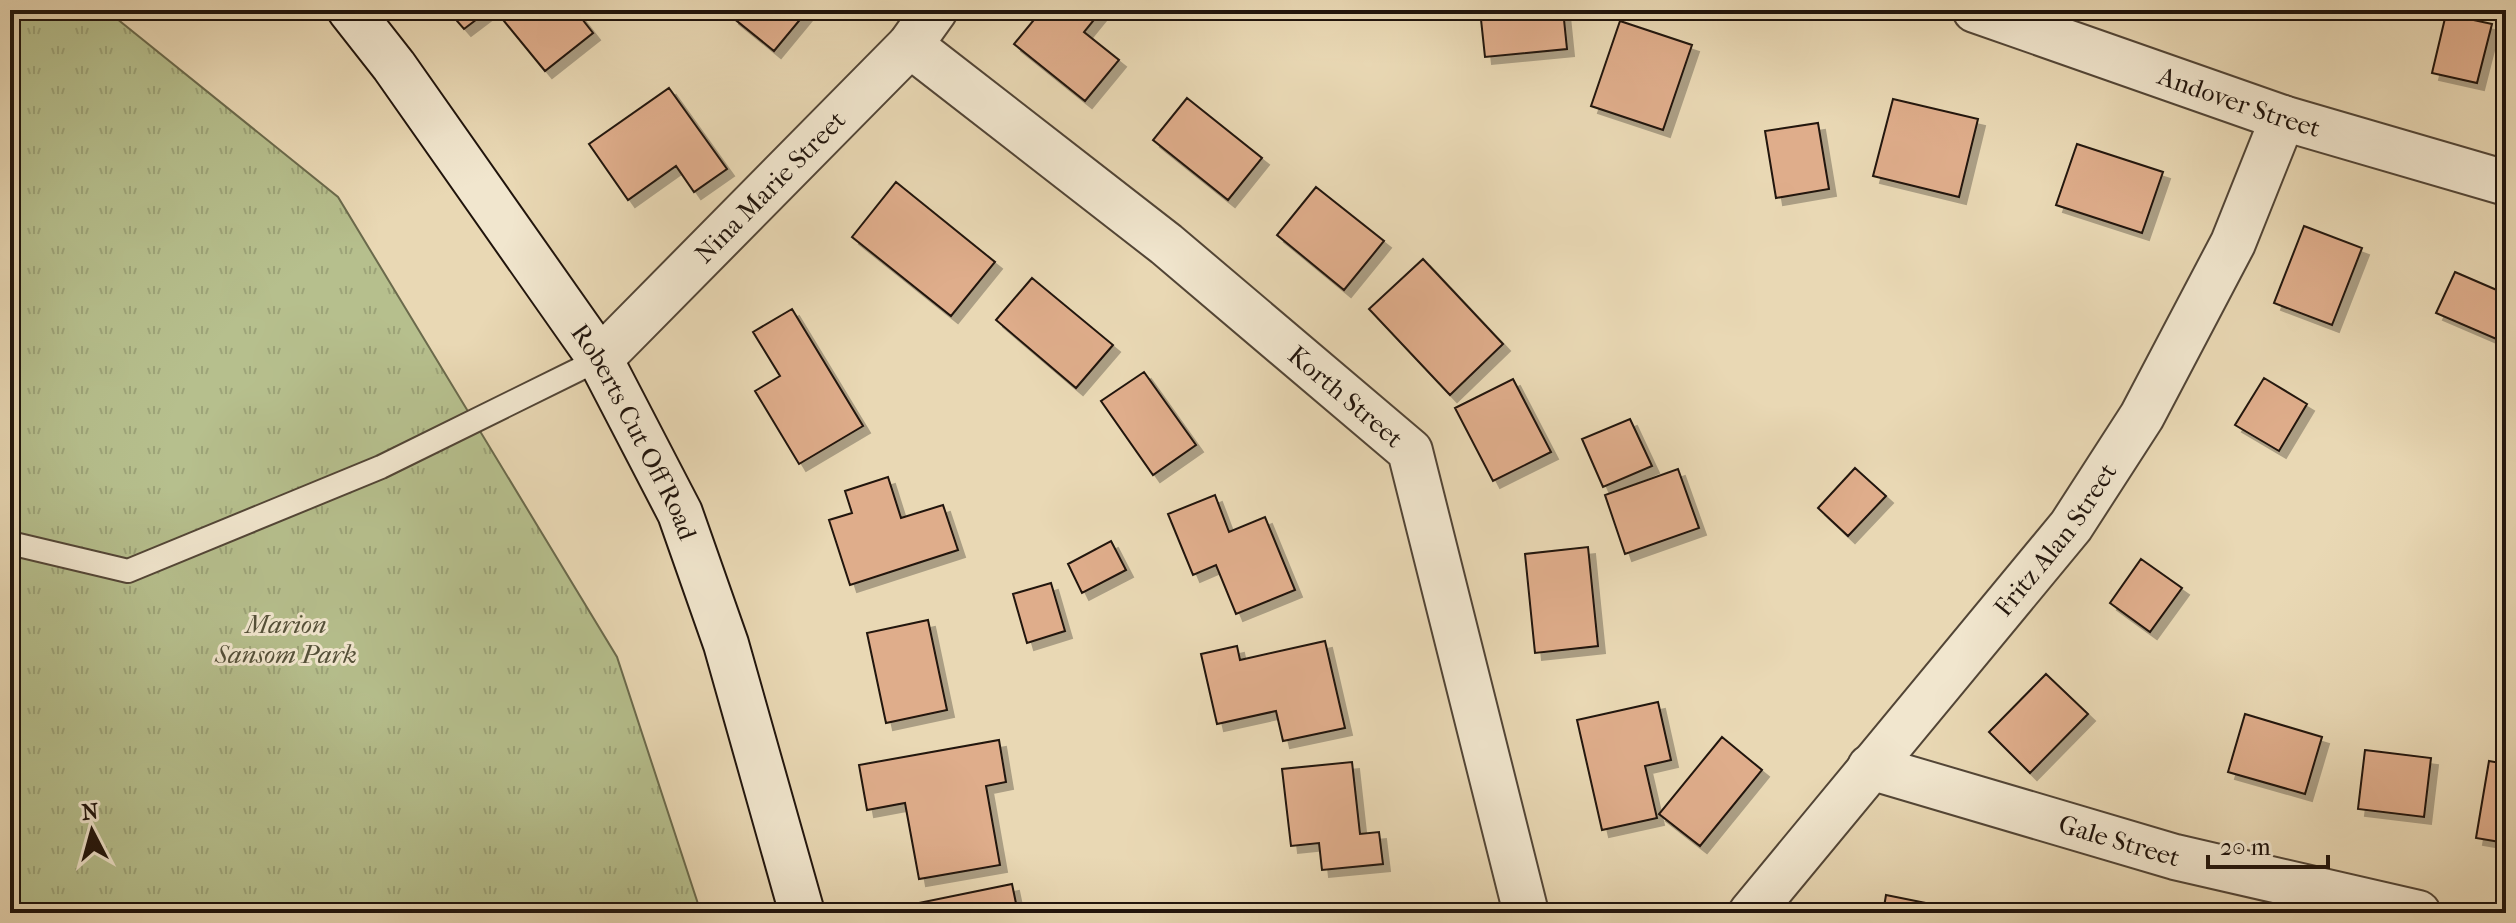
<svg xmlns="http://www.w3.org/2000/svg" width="2516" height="923" font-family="'IM FELL French Canon',serif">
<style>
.park{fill:url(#park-tufts);stroke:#6b6a4c;stroke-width:2}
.building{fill:#dfad8b;stroke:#20140c;stroke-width:2;filter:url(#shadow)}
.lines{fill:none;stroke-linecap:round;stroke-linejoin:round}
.lane-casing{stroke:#524536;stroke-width:26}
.street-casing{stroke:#524536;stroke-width:48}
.secondary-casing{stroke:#20140c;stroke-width:48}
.lane{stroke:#f1e6ce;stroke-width:22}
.street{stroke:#f1e6ce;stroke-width:44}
.secondary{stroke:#f1e6ce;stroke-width:44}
.labels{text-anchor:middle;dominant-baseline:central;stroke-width:6;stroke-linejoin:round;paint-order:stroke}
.street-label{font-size:26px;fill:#20140c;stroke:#f1e6ce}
.park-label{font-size:26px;font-style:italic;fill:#545039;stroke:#f1e6ce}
</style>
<defs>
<pattern id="park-tufts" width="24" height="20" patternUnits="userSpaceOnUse" patternTransform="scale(2)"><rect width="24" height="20" fill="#b6bf8d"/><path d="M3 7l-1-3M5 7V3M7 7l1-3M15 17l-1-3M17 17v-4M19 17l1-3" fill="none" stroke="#9ca378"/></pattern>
<filter id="shadow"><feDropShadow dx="7" dy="7" stdDeviation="0" flood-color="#0004"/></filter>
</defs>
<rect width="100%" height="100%" fill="#e9d8b4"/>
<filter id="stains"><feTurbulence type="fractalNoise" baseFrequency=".0025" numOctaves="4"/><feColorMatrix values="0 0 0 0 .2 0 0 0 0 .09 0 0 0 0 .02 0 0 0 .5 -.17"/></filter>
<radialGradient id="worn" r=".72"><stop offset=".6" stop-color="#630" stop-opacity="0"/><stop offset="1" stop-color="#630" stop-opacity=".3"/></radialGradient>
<!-- park -->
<path class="park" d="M10 10H106L338 197 617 657 701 913H10Z"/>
<!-- building -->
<path class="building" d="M471 10H489L464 29 457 21Z
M495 10H575L593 33 545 71Z
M738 10H808L774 51 732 17Z
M1042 10H1102L1084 32 1119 60 1085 101 1014 44Z
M1480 10H1563L1567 49 1485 57Z
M2446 14 2492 24 2477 83 2432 73Z
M1620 21 1692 45 1663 130 1591 106Z
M669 88 727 169 694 192 676 166 628 200 589 144Z
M1187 98 1262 158 1228 200 1153 140Z
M1893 99 1978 119 1959 197 1873 176Z
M1818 123 1829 189 1776 198 1765 131Z
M2077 144 2163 172 2142 233 2056 205Z
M896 182 995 262 951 316 852 237Z
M1316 187 1384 241 1344 290 1277 235Z
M2304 226 2362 248 2332 325 2274 303Z
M1423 259 1503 344 1450 395 1369 309Z
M2455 272 2506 294V331L2501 341 2436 313Z
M1032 278 1113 345 1076 388 996 320Z
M792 309 863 426 799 464 755 391 780 376 753 332Z
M1144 372 1196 445 1153 475 1101 401Z
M2264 378 2307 404 2279 451 2235 425Z
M1513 379 1551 452 1493 481 1455 408Z
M1630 419 1652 466 1603 487 1582 439Z
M1855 468 1886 496 1848 536 1818 508Z
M1678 469 1699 528 1625 554 1605 495Z
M888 477 901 518 943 505 958 550 850 585 829 520 852 513 845 491Z
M1215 495 1229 532 1265 517 1295 590 1236 614 1216 565 1193 575 1168 514Z
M1111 541 1126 570 1082 593 1068 564Z
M1588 547 1598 646 1535 653 1525 554Z
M2141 559 2182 588 2150 632 2110 603Z
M1051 583 1065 631 1027 643 1013 594Z
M928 620 947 710 886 723 867 633Z
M1325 641 1345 728 1283 741 1276 711 1217 724 1201 654 1237 646 1240 660Z
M2046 674 2088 714 2030 773 1989 732Z
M1658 702 1671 760 1645 766 1657 818 1602 830 1577 720Z
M2245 714 2322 737 2305 794 2228 772Z
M1722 737 1762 770 1700 846 1659 814Z
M999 740 1006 782 986 786 1000 865 919 879 905 803 867 810 859 765Z
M2365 750 2431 758 2424 817 2358 809Z
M2489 761 2506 764V843L2476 838Z
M1352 762 1360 834 1379 832 1383 864 1322 870 1319 843 1291 846 1282 769Z
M1012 884 1018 913H911L909 905Z
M1886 895 1961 910V913H1883Z"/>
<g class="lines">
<defs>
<path id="lane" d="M10 543 128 571 381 467 600 359"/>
<g id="street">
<path id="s1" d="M1975 10 2283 118 2506 183"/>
<path id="s2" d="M910 45 1166 244 1410 451 1526 913"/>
<path id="s3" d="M600 359 910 45 935 10"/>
<path id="s4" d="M1870 767 2175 857 2418 913"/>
<path id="s5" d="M1751 913 2071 526 2142 416 2233 243 2283 118"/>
</g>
<g id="secondary">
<path id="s6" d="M350 10 394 66 600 359 680 513 726 644 802 913"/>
</g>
</defs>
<!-- lane casing -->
<use href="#lane" class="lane-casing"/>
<!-- street casing -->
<use href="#street" class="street-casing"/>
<!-- secondary casing -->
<use href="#secondary" class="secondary-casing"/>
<!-- lane -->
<use href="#lane" class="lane"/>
<!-- street -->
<use href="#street" class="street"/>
<!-- secondary -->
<use href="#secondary" class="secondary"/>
</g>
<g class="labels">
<!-- street labels -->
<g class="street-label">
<text stroke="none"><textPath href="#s1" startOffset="280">Andover Street</textPath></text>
<text stroke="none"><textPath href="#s3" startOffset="242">Nina Marie Street</textPath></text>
<text stroke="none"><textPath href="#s2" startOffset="560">Korth Street</textPath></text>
<text stroke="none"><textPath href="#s6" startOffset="510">Roberts Cut Off Road</textPath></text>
<text stroke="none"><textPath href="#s5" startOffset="482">Fritz Alan Street</textPath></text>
<text stroke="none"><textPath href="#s4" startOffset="260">Gale Street</textPath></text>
</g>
<!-- park labels -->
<g class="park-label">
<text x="286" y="624">Marion<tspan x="286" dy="30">Sansom Park</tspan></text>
</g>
</g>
<!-- margin -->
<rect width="2516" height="923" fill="none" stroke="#e9d8b4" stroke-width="40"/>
<rect x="12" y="12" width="2492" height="899" fill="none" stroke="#20140c" stroke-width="4"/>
<rect x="20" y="20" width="2476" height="883" fill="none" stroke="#20140c" stroke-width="2"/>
<!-- north arrow -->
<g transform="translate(92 831) rotate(354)" stroke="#f1e6ce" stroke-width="6" paint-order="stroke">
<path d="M0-6L14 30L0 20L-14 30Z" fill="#20140c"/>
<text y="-12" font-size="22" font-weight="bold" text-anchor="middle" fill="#20140c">N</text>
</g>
<!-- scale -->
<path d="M2208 855v12h120v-12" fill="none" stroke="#20140c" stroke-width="4"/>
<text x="2220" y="855" font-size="24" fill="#20140c" stroke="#f1e6ce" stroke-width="6" paint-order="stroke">20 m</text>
<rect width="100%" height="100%" filter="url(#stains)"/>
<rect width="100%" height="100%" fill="url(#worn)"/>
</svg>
